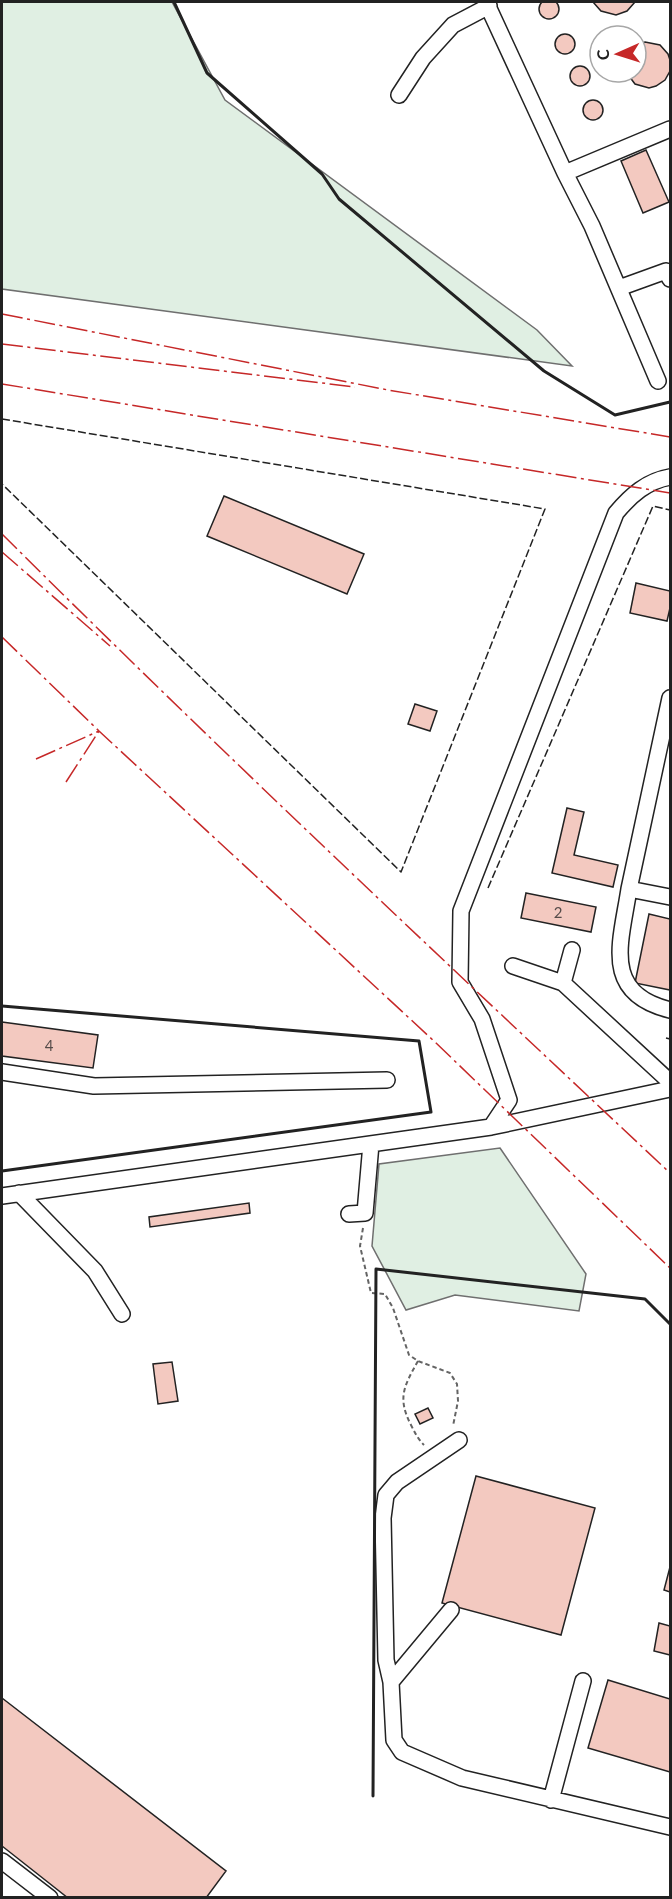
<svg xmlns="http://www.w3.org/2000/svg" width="672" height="1899" font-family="Lato,sans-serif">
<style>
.green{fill:#e0efe3;stroke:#6f6f6f;stroke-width:1.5}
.building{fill:#f3c9c0;stroke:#222;stroke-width:1.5}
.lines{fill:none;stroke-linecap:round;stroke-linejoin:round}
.minor-casing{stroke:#222;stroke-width:18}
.path{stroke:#646464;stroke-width:2;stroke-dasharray:4.5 3;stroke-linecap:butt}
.minor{stroke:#fff;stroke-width:15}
.fence{stroke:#222;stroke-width:1.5;stroke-dasharray:8 3;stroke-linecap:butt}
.wall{stroke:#222;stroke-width:3}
.power{stroke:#c62828;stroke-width:1.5;stroke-dasharray:21 4.5 3 4.5;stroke-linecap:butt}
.labels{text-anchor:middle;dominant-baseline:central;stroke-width:4.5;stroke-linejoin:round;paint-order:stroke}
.number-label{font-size:15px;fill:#564c4a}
</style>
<rect width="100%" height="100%" fill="#fff"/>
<!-- green -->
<path class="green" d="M2 2H172L225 100 537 330 572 366 2 289Z
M500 1148 586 1274 579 1311 455 1295 406 1310 372 1246 379 1164Z"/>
<!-- building -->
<path class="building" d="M539 9a10 10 0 1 1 20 0a10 10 0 1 1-20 0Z
M593 2H635L627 11 616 15 601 11Z
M555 44a10 10 0 1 1 20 0a10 10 0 1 1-20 0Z
M645 42 660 45 668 54 670 60V71L665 80 656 86 649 88 635 84 626 72H636V45Z
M570 76a10 10 0 1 1 20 0a10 10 0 1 1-20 0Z
M583 110a10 10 0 1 1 20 0a10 10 0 1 1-20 0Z
M646 150 669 202 643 213 621 161Z
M224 496 364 554 347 594 207 536Z
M636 583 670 591V608L667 621 630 613Z
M415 704 437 711 430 731 408 724Z
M567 808 584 812 574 855 618 865 613 887 552 873Z
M526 893 596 907 591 932 521 918Z
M649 914 670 919V990L635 983Z
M2 1022 98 1035 93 1068 2 1056Z
M249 1203 250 1213 150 1227 149 1217Z
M172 1362 178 1401 158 1404 153 1364Z
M428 1408 433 1418 420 1424 415 1414Z
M476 1476 595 1508 561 1635 442 1603Z
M670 1567V1592L664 1590Z
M659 1623 670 1626V1655L654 1651Z
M608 1680 670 1699V1772L588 1748Z
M2 1698 226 1871 206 1898H68L2 1846Z"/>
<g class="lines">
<defs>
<path id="minor" d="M486 2 565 173 592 226 658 381
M399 95 423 58 453 25 489 6
M565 173 670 129
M619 288 666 271 670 279
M629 889 670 698
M670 897 629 889C621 942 601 993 670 1010
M513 966 563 983 670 1082
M563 983 572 950
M2 1072 94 1086 387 1080
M491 1127 670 1089
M19 1193 95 1271 122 1314
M2 1196 491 1127 509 1100 482 1019 460 982 461 911 616 513C631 495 647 481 670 477
M349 1214 365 1213 371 1144
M451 1610 391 1682 394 1740 402 1752 462 1778 670 1827
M391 1682 386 1660 383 1518 386 1495 397 1482 459 1440
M551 1800 583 1681
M2 1861 50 1898"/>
</defs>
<!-- minor casing -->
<use href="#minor" class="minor-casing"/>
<!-- path -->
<path class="path" d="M363 1228 360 1246 371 1293 385 1294 393 1308 409 1355 418 1361 450 1373 457 1384 458 1401 453 1426
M418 1361C404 1386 397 1398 411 1425 415 1433 418 1439 424 1445"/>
<!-- minor -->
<use href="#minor" class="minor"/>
<!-- fence -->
<path class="fence" d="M2 419 545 509 401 872 2 484
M488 888 653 506 670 510
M666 1038 670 1039"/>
<!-- wall -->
<path class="wall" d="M174 2 207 73 322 174 339 199 544 371 615 415 670 402
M2 1006 419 1041 431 1112 2 1171
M373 1796 376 1269 645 1299 670 1324"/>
<!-- power -->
<path class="power" d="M2 314 388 390 670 437
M2 344 355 387
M2 384 670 493
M2 534C220 751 445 962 670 1173
M2 552 110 646
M2 637 99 731 435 1042 670 1268
M36 759 99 731
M66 782 99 731"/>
</g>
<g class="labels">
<!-- number labels -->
<g class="number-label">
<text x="558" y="912">2</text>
<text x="49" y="1045">4</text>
</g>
</g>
<!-- border -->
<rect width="672" height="1899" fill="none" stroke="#222222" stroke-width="6"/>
<!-- north arrow -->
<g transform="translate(618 54) rotate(267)"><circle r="28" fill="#ffffff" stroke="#a7a7a7" stroke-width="1.5"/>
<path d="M0-4.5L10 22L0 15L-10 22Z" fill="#c62828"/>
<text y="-9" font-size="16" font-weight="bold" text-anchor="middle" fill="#222222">С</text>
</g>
</svg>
